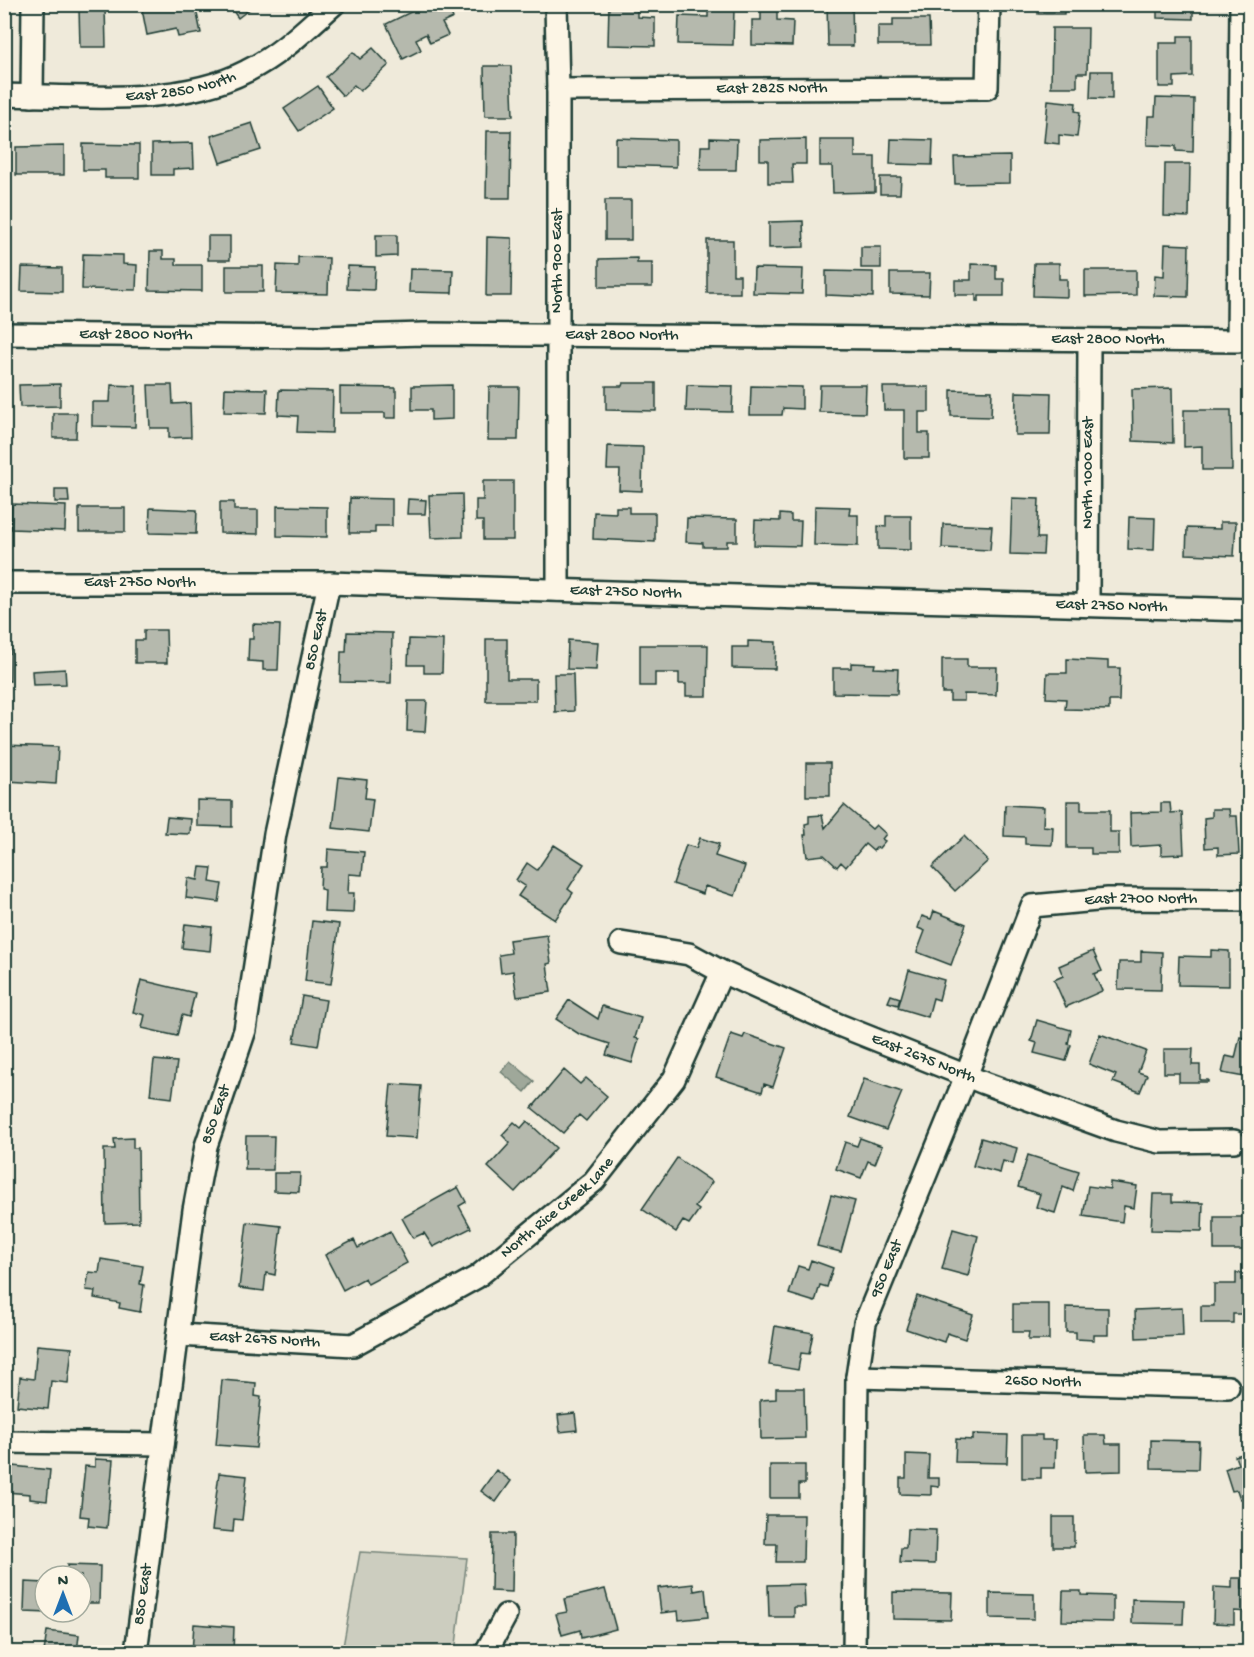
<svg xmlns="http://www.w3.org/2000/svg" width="1254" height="1657" font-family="'Gochi Hand',sans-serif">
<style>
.green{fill:#cccdbf;stroke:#76857a;stroke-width:1.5}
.water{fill:#9fa89a;stroke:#6c7d71;stroke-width:1.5}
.building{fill:#b5b9ad;stroke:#1f3d34;stroke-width:1.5}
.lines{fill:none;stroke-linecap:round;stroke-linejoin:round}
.minor-casing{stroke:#1f3d34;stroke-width:26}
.minor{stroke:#fcf5e5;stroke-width:21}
.labels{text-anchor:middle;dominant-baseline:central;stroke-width:4.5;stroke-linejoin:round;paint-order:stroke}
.street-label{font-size:16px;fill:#1f3d34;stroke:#fcf5e5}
</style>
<rect width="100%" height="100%" fill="#efeada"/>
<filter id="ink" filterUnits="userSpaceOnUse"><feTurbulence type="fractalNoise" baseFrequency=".0167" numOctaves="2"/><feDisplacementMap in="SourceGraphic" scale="12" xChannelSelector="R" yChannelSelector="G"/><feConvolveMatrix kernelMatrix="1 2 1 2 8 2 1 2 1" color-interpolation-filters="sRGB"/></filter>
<g filter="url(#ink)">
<!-- green -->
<path class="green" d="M360 1552 467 1558 455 1652H342Z"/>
<!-- water -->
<path class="water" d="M510 1061 534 1081 525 1092 501 1072Z"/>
<!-- building -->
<path class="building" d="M162 4H195L201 33 178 37 176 29 147 35 142 9Z
M228 4H256L238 18Z
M427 4H447L453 18 442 23 448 35 430 43 426 34 416 39 421 50 403 59 386 24Z
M609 4H637V17L655 18V46L608 45Z
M741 4H763V9L741 8Z
M827 4H852L853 46H828Z
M1038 4H1064V14H1038Z
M1157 4H1193V19L1157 18Z
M105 7 106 47H80L79 8Z
M708 8 734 9 733 45 678 44 679 16 708 17Z
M761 11H777V20L793 21 792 46 752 45V20H761Z
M893 19H929L930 45H878V26H893Z
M1052 28H1088L1087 73H1077V87H1051Z
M1178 36H1192V76L1174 77V87H1159V43H1178Z
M373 48 389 65 360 91 354 85 343 96 326 77 353 52 360 59Z
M484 66H511L513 116H485Z
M1091 71H1112V99L1090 98Z
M318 86 333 108 299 131 284 109Z
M1156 98 1194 99 1193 152 1176 151V146L1147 145 1148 116H1155Z
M1048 100 1076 103 1075 111 1080 112 1077 137 1059 135V144L1044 142Z
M252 123 261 150 220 163 211 136Z
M487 131H511L510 198H486Z
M616 138 676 140V167L616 165Z
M710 138 737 139 736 170H700L701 146H710Z
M806 139V164H792L793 183H768V160H760V140Z
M891 139 933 140 932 165 890 164Z
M820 140H855V157H875V192L833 193 832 166H820Z
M193 143 194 168 173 169V175H152V144Z
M83 144 139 145V178H105V170H83Z
M64 146V175H16V147Z
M1010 156V183L955 184 954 157Z
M1165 164H1190L1189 217 1164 216Z
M880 177H901L900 194H880Z
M605 200H631V240H605Z
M803 221 804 247 769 248V222Z
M376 235H397V256L376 257Z
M208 236H230V260H208Z
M487 237 512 238 511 296H486Z
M707 240H733V275H740V293H707Z
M1165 244 1189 245 1188 297 1154 296 1155 275 1164 276Z
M861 247H881V268H861Z
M150 251H163V259H176V265H202V291L149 290Z
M83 254 123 255V264L137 265 136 290 82 289Z
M298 257 329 258 328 294 276 293 277 265 298 266Z
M637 258V263H652V287H599V259Z
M1034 263H1059V279H1067V297L1033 296Z
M971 264 996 265V279H1004V296H979V301H976V295H955V280H971Z
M226 266H263V292H226Z
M348 266 375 267 374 290 347 289Z
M22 267 62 268V292L21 291Z
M754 268 803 269 802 294 753 293Z
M410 269 453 270 452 293 409 292Z
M1085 270H1136V295L1085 296Z
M826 271 873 272V297L826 295Z
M890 273H930L929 295 890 294Z
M4 382H7L6 409H4Z
M623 383H656V411L606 410V386H622Z
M60 384V406L20 407 19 385Z
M111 385 136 386 135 427 92 426V402H110Z
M148 385H172L173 404 190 403 191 437 169 438V428H150Z
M452 385V419L431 420V410H412V386Z
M687 385 733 386 732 412 686 411Z
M820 385H866L865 413 819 412Z
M751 386 802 387V409L783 408 782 415H750Z
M340 387 396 388V418H385V413H340Z
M489 387H519L518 440H488Z
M883 387H929V412H919V433H929V458H904V410H884Z
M225 388 267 389 266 413 224 412Z
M1172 388 1173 443 1133 441 1132 389Z
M279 390 333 391 332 433 297 432 298 416 278 415Z
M951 390 992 391 991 417 951 416Z
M1016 392 1051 393 1050 435H1015Z
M1184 410H1231L1232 470H1202V446L1184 447Z
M53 413H77L76 438H53Z
M608 446 643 447 642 491 619 490 620 470H607Z
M483 481H513V540H483V521H476V500H483Z
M55 490H68L69 502H55Z
M462 494 463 537 431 538 429 495Z
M350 498 392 499V526H375V533H349Z
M1012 498 1039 499 1037 538H1044L1043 555 1010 554Z
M408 499 426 500 425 514H407Z
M220 502H234V510H258V534L220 533Z
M12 504 66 506 65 531 11 529Z
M277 506 327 507V537L277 536Z
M815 506 850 507 849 515H858V546L814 545Z
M616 507H629V513H655V542L593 539 594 512 616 513Z
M79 508H125V532H79Z
M150 508 197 510 196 534 149 533Z
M780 514 791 515V521H801L800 546 754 545 755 520 780 521Z
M886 516H911V550L878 549V526L886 527Z
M1129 517 1155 518 1154 550 1128 549Z
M687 518 737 519V541H727V547H703V543L686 542Z
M1220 522H1236L1234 556 1186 554 1187 528 1220 529Z
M943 524 992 526 990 550 942 548Z
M253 624 280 625 278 670H263V662L248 661 249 639H253Z
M4 629H11L10 681 4 680Z
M144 630H166L167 663H135V640H144Z
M347 632 392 633 391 683 340 682 341 652H346Z
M409 639 443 640 442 673H424V665H408Z
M486 639H507V679H536V701H486Z
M568 640 598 642 596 670 567 669Z
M748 641 776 642 775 669 732 668V647H748Z
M640 645H708L707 696H686V684H679V673H655V686H640Z
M942 659H967V667H997L996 695 964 694V701H950V693H942Z
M1067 659 1108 661V668H1120L1119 701H1109V710L1065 709 1066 699 1046 698 1047 673H1067Z
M851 663 875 664 874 668 898 669 897 694 833 693V668H851Z
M65 669 66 684 33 685 32 671Z
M554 674H573L574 711 555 712Z
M408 701H427L425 732 407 731Z
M4 745 58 747 56 784 7 781 8 762H4Z
M806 763H830V796H806Z
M339 777 367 780 365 798 373 799 369 832 333 828Z
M197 800 232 801V827L197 826Z
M1067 801H1081V810H1110V832H1119V854H1091V848H1067Z
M1161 803H1170L1171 813 1182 812 1184 854 1161 855V845L1131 847 1130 813 1161 812Z
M844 805 872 829 876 825 886 834 882 839 885 841 879 848 877 847 873 851 865 844 846 867 841 862 837 867 824 855 807 857 804 835H806L805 824 809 823V816L822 815 825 828Z
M1005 805 1044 807 1043 826 1053 827 1052 845 1025 844V837L1004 836Z
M1212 809H1229L1230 816H1237L1239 854 1218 855V847L1205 848 1204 818 1212 817Z
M167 817 191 819 190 834 165 833Z
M964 836 988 861 955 891 932 867Z
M700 838 719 844 715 856 745 866 735 896 705 886 703 894 673 884 686 845 696 848Z
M554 845 584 864 568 889 573 893 555 920 518 896 525 886 516 880 527 863 537 870Z
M328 849 364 852 362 875 349 874 348 893H354L353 913 324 912 325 890 320 889 321 867H327Z
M200 867 212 868 210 882 222 884 219 902 186 898 188 878 198 880Z
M934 911 966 924 951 965 917 952 925 931 918 928 922 916 931 919Z
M312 921 339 924 331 984 305 981Z
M185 924 212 927 210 951 182 948Z
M547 935 551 963 547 964 551 992 517 997 513 971 501 973 499 955 511 953 509 940Z
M1211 950 1229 951V986L1178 985 1179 956 1211 957Z
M1093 951 1102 971 1094 974 1102 991 1066 1007 1054 980 1063 976 1059 966Z
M1141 951 1162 952 1161 990 1118 989 1119 962H1141Z
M909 970 944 980 939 1000 933 998 928 1017 898 1008Z
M141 980 195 993 189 1017 182 1015 177 1036 142 1028 145 1015 133 1012Z
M891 995 900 998 898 1005 888 1002Z
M302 996 326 1000 318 1046 294 1042Z
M569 1000 598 1019 602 1006 641 1018 635 1038 639 1039 632 1063 606 1055 610 1044 579 1034 556 1019Z
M1037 1020 1071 1030 1068 1044 1071 1045 1066 1061 1034 1053 1037 1043 1031 1041Z
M731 1034 743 1038 745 1034 786 1048 773 1087 764 1084 762 1092 716 1077Z
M1100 1034 1146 1051 1138 1072 1147 1075 1140 1092 1113 1082 1116 1075 1089 1064Z
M1240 1037 1250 1039V1078L1222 1073 1226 1056 1235 1058Z
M1164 1049H1193L1192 1065H1200V1080H1208V1082H1179V1073H1164Z
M154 1060 177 1062 172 1098 150 1095Z
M564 1070 580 1084 586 1078 607 1096 586 1121 579 1115 563 1133 532 1108Z
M864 1079 902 1092 886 1130 850 1117Z
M391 1084 421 1086 417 1138 386 1136Z
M527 1121 556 1148 515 1192 488 1167 510 1143 502 1135 514 1122 521 1128Z
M246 1136H274L273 1170H245Z
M133 1138V1148H138L139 1222 105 1223 104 1149H115L114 1139Z
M860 1138 882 1146 875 1164 868 1161 861 1178 836 1169 845 1142 857 1146Z
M981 1138 1017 1148 1013 1164 1003 1161 1000 1173 973 1166Z
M1028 1155 1079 1171 1073 1191 1063 1187 1055 1213 1036 1207 1040 1194 1018 1187Z
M677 1158 712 1182 695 1207 699 1210 689 1224 683 1221 676 1232 642 1209Z
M274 1173H300L299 1192 274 1191Z
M1110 1182 1137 1186 1134 1208 1124 1206 1122 1222 1083 1216 1088 1186 1110 1189Z
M458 1187 466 1202 459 1206 471 1228 433 1247 424 1233 413 1238 402 1218Z
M1153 1194H1172V1202L1203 1203 1202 1231 1151 1230Z
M831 1195 855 1201 841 1252 817 1246Z
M1243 1209H1250V1250H1214V1217H1243Z
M247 1222 281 1226 275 1275 266 1273 264 1291 239 1288Z
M953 1229 978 1236 968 1276 942 1269Z
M390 1231 407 1263 368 1284 365 1278 343 1290 325 1255 354 1240 358 1248Z
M101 1259 143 1266 140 1284 144 1285 140 1312 119 1308 120 1303 94 1298 95 1291 86 1290 89 1272 99 1273Z
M811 1260 833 1268 827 1287 820 1285 815 1302 789 1294 798 1266 808 1269Z
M1236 1273H1250V1314H1233V1323H1201V1306H1214V1284H1236Z
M917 1296 973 1315 965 1339 947 1333 944 1342 906 1329Z
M1013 1304H1049V1340H1028L1029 1332H1013Z
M1066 1307 1108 1308V1335H1094V1340L1076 1339V1332H1066Z
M1182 1308 1183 1336 1136 1338 1135 1310Z
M775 1326 813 1333 809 1354 801 1353 798 1370 769 1365Z
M37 1345 72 1348 68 1383 51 1381 48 1409 17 1406 20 1377 34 1379Z
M222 1380 256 1383 255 1396 261 1397 256 1448 216 1445Z
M776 1388H804L805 1438 761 1439 760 1400 776 1399Z
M575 1413 577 1430 560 1432 558 1415Z
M973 1434 1008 1435 1007 1463 955 1462 956 1439 973 1440Z
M1022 1435H1042V1440H1056L1055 1468H1041V1478H1022Z
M1084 1435H1105L1106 1444H1121V1471L1085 1472Z
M1151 1440 1199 1441 1198 1469 1151 1468Z
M1250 1452V1496L1240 1499 1237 1490 1232 1491 1225 1469 1238 1464 1235 1456Z
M906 1454 929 1455 928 1478H939V1487L931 1486V1495L900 1494V1478H906Z
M95 1459 113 1460 107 1528 88 1526 89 1517 80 1516 85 1466 95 1467Z
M4 1465 50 1470 47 1501 30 1499V1494L6 1492 8 1479 4 1478Z
M770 1465H805V1484H799V1498H770Z
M496 1470 511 1481 496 1502 481 1491Z
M219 1473 247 1476 242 1520 234 1519 233 1532 212 1530Z
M766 1515H804L803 1562H776L777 1544H765Z
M1053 1517H1074V1547H1053Z
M907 1529 936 1530 935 1564 900 1563 901 1548H906Z
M492 1534H513L512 1592 491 1591Z
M67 1565 100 1566 99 1603H81V1576H67Z
M1232 1578H1242V1589H1249V1612L1234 1611V1624L1213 1623 1214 1587 1232 1588Z
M25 1582 45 1583V1612L50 1613 24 1612Z
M693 1584 694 1591 705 1589 708 1617 679 1620 678 1611 661 1613 658 1588Z
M804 1584 805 1607H794V1617H769L768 1585Z
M605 1589 616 1629 581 1638 580 1630 562 1635 556 1614 567 1612 564 1599Z
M1063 1591H1081V1595L1113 1596V1622L1062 1621Z
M893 1592 952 1593 951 1620 893 1619Z
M990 1593 1034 1594V1619L990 1618Z
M1132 1599 1184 1600 1183 1624 1132 1623Z
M4 1616H11L8 1652H4Z
M194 1624 234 1627 233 1652H192Z
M47 1631 79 1635 77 1652H44Z"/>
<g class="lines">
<defs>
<g id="minor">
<path d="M556 4 558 90V590"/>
<path id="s1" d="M558 90 987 88 989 4"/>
<path id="s2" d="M4 95C82 96 177 107 247 71 280 55 307 28 334 4"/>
<path d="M32 96 33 4"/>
<path id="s3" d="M4 334 321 337 423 334 1238 341 1241 4"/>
<path id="s4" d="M4 583H329L800 598 1250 610"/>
<path id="s5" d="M1088 605 1089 340"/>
<path id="s6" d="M621 943 689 954 722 972 839 1025 984 1083 1116 1131 1160 1142 1234 1141"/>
<path id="s7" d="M178 1335 353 1345 477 1277 594 1181 674 1079 722 972"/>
<path id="s8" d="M857 1377 1228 1387"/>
<path d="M4 1442 163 1444"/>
<path id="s9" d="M136 1652 194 1210 206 1146 245 1030 275 834 329 583"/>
<path d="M486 1652 506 1615"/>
<path id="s10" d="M854 1652 857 1377 865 1323 966 1076 1032 906 1108 899 1250 900"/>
</g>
</defs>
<!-- minor casing -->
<use href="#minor" class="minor-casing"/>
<!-- minor -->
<use href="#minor" class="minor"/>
</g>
</g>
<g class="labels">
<!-- street labels -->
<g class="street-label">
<text stroke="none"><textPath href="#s2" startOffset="178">East 2850 North</textPath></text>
<text stroke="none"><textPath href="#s1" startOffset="214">East 2825 North</textPath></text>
<text transform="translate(558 261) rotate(-90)">North 900 East</text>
<text stroke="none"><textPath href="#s3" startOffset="132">East 2800 North</textPath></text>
<text stroke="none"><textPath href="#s3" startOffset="618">East 2800 North</textPath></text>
<text stroke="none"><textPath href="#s3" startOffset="1104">East 2800 North</textPath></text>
<text stroke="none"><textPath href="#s5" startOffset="132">North 1000 East</textPath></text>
<text stroke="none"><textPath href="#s4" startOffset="136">East 2750 North</textPath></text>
<text stroke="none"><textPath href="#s4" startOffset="622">East 2750 North</textPath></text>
<text stroke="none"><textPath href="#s4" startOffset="1108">East 2750 North</textPath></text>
<text stroke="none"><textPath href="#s9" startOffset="1030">850 East</textPath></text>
<text stroke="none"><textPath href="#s10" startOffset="888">East 2700 North</textPath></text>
<text stroke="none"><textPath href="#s6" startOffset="326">East 2675 North</textPath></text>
<text stroke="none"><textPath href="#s9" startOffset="544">850 East</textPath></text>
<text stroke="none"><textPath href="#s7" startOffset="423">North Rice Creek Lane</textPath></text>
<text stroke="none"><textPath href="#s10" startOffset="388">950 East</textPath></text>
<text stroke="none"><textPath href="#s7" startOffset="87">East 2675 North</textPath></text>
<text stroke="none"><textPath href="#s8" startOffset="186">2650 North</textPath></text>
<text stroke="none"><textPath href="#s9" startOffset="58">850 East</textPath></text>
</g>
</g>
<!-- margin -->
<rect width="1254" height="1657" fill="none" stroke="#fcf5e5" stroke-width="24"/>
<rect x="12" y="12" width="1230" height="1633" fill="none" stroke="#1f3d34" stroke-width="2" filter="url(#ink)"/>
<!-- north arrow -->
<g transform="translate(63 1594)"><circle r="28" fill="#fcf5e5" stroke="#a4ab9e" stroke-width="1.5"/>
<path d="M0-4.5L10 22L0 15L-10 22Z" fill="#1f6fb2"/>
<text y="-9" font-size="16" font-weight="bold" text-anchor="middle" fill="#1f3d34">N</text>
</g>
</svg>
